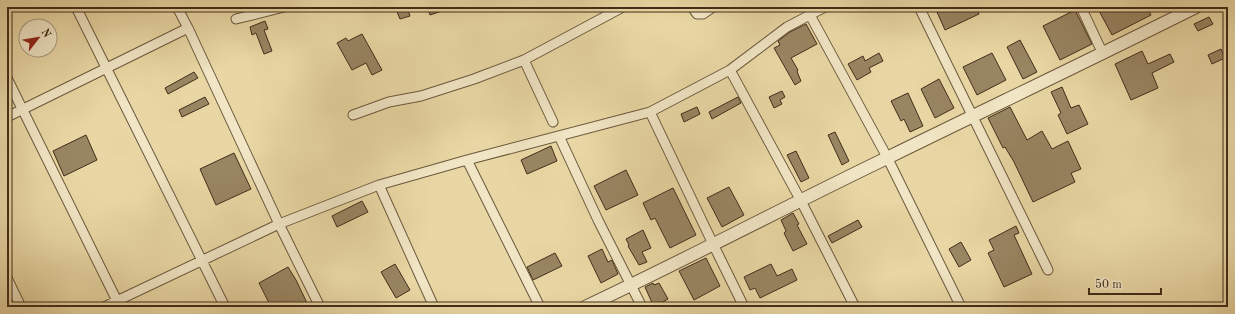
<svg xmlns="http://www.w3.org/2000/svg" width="1235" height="314" font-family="'Old Standard TT',serif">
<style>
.building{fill:#988562;stroke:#422d1a}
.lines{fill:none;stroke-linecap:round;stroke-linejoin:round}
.minor-casing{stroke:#6c583c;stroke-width:11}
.tertiary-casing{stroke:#6c583c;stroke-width:14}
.minor{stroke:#f0e5c4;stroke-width:9}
.tertiary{stroke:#f0e5c4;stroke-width:12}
</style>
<rect width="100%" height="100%" fill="#e8d7a4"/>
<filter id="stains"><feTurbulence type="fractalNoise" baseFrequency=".005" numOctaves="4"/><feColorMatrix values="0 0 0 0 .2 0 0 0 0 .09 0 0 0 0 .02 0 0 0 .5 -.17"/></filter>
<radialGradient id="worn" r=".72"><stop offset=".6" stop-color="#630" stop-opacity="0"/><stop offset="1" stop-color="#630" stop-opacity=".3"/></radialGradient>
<!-- building -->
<path class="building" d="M395 7H407L410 16 400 19Z
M427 7H450L451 8 430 15Z
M949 7H976L979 14 945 30 937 12Z
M1097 7H1147L1151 15 1112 35Z
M1075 10 1092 44 1060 60 1043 26Z
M1209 17 1213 24 1198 31 1194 24Z
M265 21 268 29 264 30 272 51 264 54 256 33 252 35 250 27Z
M806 24 817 44 791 58 798 70 797 71 798 74 801 81 795 85 774 48 780 45 778 41 790 32Z
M362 34 382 70 372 75 366 63 352 70 337 43 346 38 348 41Z
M1020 40 1037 72 1023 79 1007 47Z
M1221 49 1225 58 1212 64 1208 55Z
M1142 51 1148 64 1170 54 1174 62 1152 73 1158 88 1131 100 1115 64Z
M879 53 883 61 869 68 871 72 857 80 848 64 863 56 865 61Z
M992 53 1006 80 977 95 963 67Z
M194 72 198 78 168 94 165 88Z
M939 79 954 108 935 118 921 89Z
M1062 87 1071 108 1079 105 1088 124 1067 134 1058 115 1061 113 1051 92Z
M782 91 785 97 780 100 782 104 774 108 769 97Z
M908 93 923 126 910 132 904 119 901 121 891 101Z
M205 97 209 104 182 117 179 110Z
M738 97 741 103 712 119 709 112Z
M697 107 700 114 684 122 681 114Z
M1010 107 1027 140 1042 131 1052 149 1068 141 1081 169 1071 173 1075 182 1033 202 1014 162 1005 147 1003 148 988 118Z
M835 132 849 161 842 165 828 135Z
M86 135 97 160 64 176 53 151Z
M551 146 557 161 527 174 521 160Z
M796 151 809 178 801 182 787 155Z
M234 153 251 189 216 205 200 169Z
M626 170 638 195 606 210 594 186Z
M729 187 744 215 722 227 707 198Z
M673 188 696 235 670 248 655 218 651 220 643 203Z
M362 201 368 212 337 227 332 216Z
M793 213 799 224 797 225 807 244 793 251 784 233 786 231 781 220Z
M858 220 862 227 832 243 828 236Z
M1016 226 1019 233 1014 235 1032 274 1004 287 988 253 994 250 989 240Z
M643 230 651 248 642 252 647 262 639 265 628 246 629 245 626 239Z
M961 242 971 260 959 267 949 249Z
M602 249 608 262 612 260 618 274 601 283 588 256Z
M555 253 562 266 533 280 527 267Z
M706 258 720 286 694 300 679 271Z
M395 264 410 290 396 298 381 272Z
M771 264 777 276 792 269 797 280 760 298 755 288 750 290 744 277Z
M288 267 296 280 309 307H271L259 283Z
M653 283 654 285 659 283 668 299 661 303 660 302 653 305 645 287Z"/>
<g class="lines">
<defs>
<path id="minor" d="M76 7 225 307
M177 7 188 28 279 224 320 307
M692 7 697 14H703L713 7
M919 7 1048 270
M1081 7 1103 54
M810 15 887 157 961 307
M236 19 284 7
M524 60 553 122
M730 70 801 201 855 307
M7 78 120 307
M650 112 713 244 744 307
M353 115 389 102 421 96 474 79 524 60 623 7
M7 117 188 28
M559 136 598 220 642 307
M467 160 540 307
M379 185 434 307
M7 278 21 307
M104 307 279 224 379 185 467 160 650 112 730 70 787 27 825 7"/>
<path id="tertiary" d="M585 307C687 259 787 206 889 157 991 107 1094 58 1196 7"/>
</defs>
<!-- minor casing -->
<use href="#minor" class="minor-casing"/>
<!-- tertiary casing -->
<use href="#tertiary" class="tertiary-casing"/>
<!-- minor -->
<use href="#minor" class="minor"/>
<!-- tertiary -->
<use href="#tertiary" class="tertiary"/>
</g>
<!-- margin -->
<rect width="1235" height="314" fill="none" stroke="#e8d7a4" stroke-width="24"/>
<rect x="8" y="8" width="1219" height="298" fill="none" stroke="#422d1a" stroke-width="2"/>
<rect x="12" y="12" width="1211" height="290" fill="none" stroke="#422d1a"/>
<!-- north arrow -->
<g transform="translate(38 38) rotate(59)"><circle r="19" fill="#f0e5c4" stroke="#aa9b80"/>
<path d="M0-3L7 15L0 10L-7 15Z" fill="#8f2418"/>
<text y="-6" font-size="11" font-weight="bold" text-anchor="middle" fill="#422d1a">N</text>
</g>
<!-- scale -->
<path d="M1089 288v6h72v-6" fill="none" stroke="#422d1a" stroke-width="2"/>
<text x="1095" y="288" font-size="12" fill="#422d1a" stroke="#f0e5c4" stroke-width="3" paint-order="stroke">50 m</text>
<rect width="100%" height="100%" filter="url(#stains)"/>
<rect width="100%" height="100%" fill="url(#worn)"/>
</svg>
